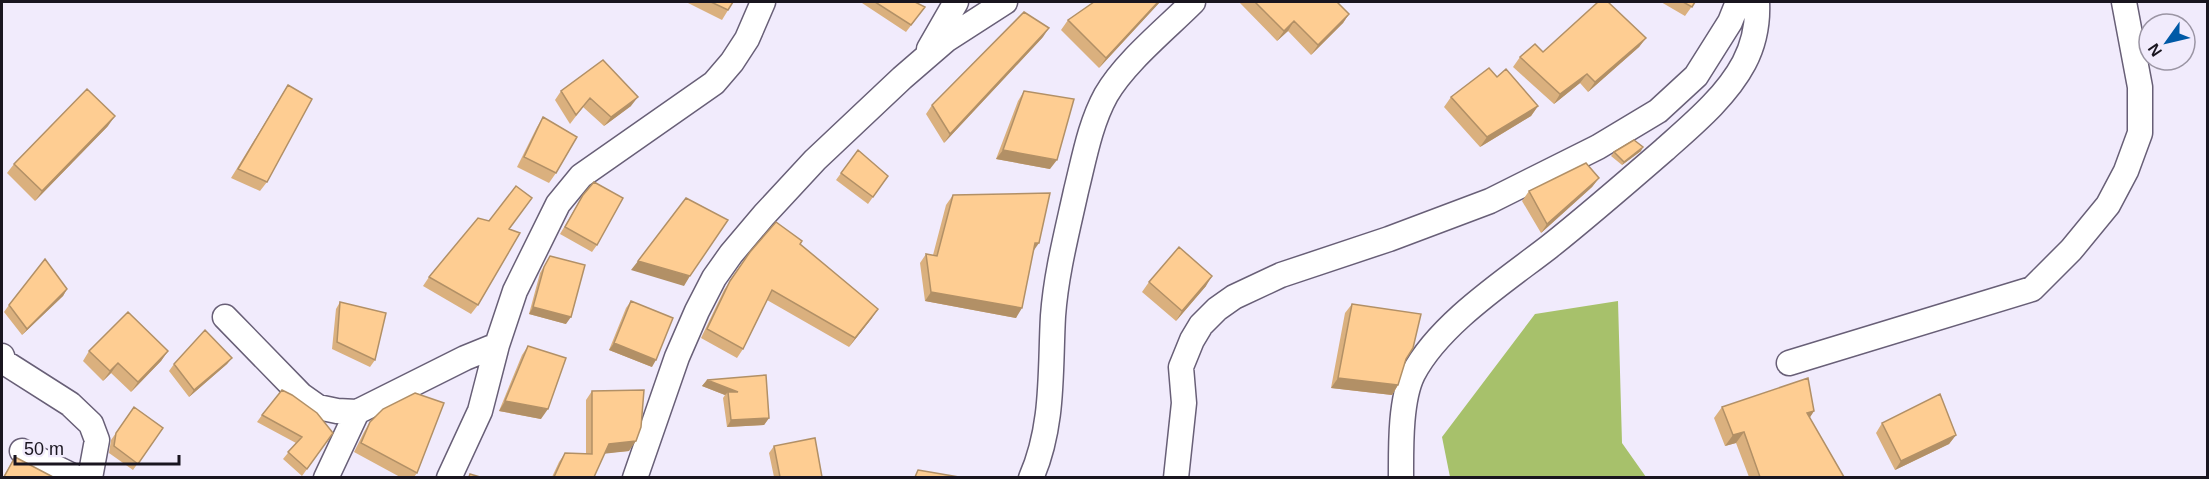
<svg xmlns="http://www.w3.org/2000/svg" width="2209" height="479" font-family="Arial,sans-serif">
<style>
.forest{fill:#a7c16b}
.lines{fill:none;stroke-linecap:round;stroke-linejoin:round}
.minor-casing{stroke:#685f77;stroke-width:27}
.minor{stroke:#fff;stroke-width:24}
.wall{fill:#dab07e}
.shaded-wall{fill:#b29066}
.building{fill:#fecd92;stroke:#b29066;stroke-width:1.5}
</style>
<rect width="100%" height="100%" fill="#f1ebfc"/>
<!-- forest -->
<path class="forest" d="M1618 301 1622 443 1646 477H1450L1442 437 1535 314Z"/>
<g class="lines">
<defs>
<path id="minor" d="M929 49 956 2
M225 317 301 395 318 407 337 411 357 412 465 358 497 345
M2 356 4 362 70 404 91 424 97 440 90 478
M1789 363 2032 289 2071 250 2108 205 2126 171 2140 133V87L2124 2
M22 451 77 478
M326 478 357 412
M449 478 480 411 497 345 515 291 558 204 581 176 714 83 732 62 747 39 763 2
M635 478 677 357 697 311 714 278 731 254 764 215 815 160 902 78 946 40 1005 2
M1031 478C1054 426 1050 371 1053 316 1056 274 1067 232 1076 191 1084 159 1090 124 1106 95 1125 62 1166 29 1193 2
M1176 478 1184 403 1181 367 1192 340 1201 325 1217 309 1234 297 1281 275 1389 239 1490 201 1598 147 1658 111 1696 76 1730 22 1738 2
M1401 478C1401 448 1400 400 1413 374 1439 324 1505 281 1549 247 1588 216 1626 183 1664 150 1692 125 1726 97 1744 63 1754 44 1758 23 1757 2"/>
</defs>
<!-- minor casing -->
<use href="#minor" class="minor-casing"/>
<!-- minor -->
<use href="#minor" class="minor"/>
</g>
<!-- wall -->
<path class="wall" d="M686 2H733L722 20Z
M862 2H915L925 7 906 32 862 3Z
M1094 2H1160L1099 68 1061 30 1068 20Z
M1239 2H1337L1349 14 1343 23 1311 55 1288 31 1277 41Z
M1661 2H1695L1685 16Z
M1043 37 944 143 926 114 932 105Z
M1646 38 1639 47 1588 92 1580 83 1554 104 1513 67 1520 57 1543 52Z
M1497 77 1538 106 1531 116 1480 147 1444 107 1451 97Z
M288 85 267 182 260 191 231 178Z
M561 91 631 106 604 126 583 107 570 124 555 100Z
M1024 91 1050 169 996 159 1018 101Z
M543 117 556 173 549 183 517 167 537 127Z
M108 126 35 201 7 173 14 164Z
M858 150 888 176 868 204 836 180Z
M1641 151 1622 165 1611 156 1614 152Z
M1599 178 1592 187 1541 233 1522 201 1529 191Z
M583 195 597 245 592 252 560 234Z
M953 195 1033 252 1016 318 925 301 920 263 926 254 933 255 946 205Z
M509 229 478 305 471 314 423 286 429 277Z
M800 244 872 318 849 347 767 300 743 349 737 358 701 338 724 290 750 252Z
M550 256 566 324 529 314 540 273Z
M1149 282 1206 286 1176 321 1142 292Z
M67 289 63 296 22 335 4 312 9 305Z
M631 301 652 367 609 350 626 308Z
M340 302 375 360 370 367 332 349 336 309Z
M1352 304 1406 359 1398 385 1392 395 1331 388 1345 313Z
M528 346 541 419 499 411 522 355Z
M89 351H168L161 361 131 392 111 373 103 381 83 361Z
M232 358 227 364 189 397 169 371 174 364Z
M766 375 769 418 764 425 727 427 723 398 725 395 702 386 707 380Z
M592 391 629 451 605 453 594 477H552L559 462 565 453 586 454V400Z
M134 407 163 428 133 470 109 453 111 440Z
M1722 407 1814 411 1809 418 1844 477H1749L1736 443 1725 446 1714 418Z
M262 415 333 433 302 476 283 459 296 443 257 422Z
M370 422 417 473 414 477H400L354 452 364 432Z
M1882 423 1956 435 1949 444 1895 470 1876 433Z
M774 446 822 477H774L769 453Z
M15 457 53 477H3Z"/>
<!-- shaded-wall -->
<path class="shaded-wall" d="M1158 2H1160L1099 68 1106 58Z
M1349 14 1343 23 1311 55 1318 45Z
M1294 21 1288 31 1277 41 1284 31Z
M1049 28 1043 37 944 143 950 134Z
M1646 38 1639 47 1588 92 1595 82Z
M1587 74 1580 83 1554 104 1560 94Z
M638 97 631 106 604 126 611 117Z
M1538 106 1531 116 1480 147 1487 137Z
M115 116 108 126 35 201 42 191Z
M1643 147 1641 151 1622 165 1624 162Z
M1003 150 1057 160 1050 169 996 159Z
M1599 178 1592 187 1541 233 1547 224Z
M1035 243H1039L1032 253Z
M638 261 690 276 684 286 631 270Z
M1212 276 1206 286 1176 321 1182 311Z
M67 289 63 296 22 335 27 329Z
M931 292 1022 308 1016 318 925 301Z
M533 307 571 317 566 324 529 314Z
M878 309 872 318 849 347 855 338Z
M614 343 656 360 652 367 609 350Z
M168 351 161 361 131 392 138 382Z
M232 358 227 364 189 397 194 390Z
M118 363 111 373 103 381 110 371Z
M1338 378 1398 385 1392 395 1331 388Z
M707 380 738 392H728L725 395 702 386Z
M505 401 548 409 541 419 499 411Z
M1814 411 1807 422V413Z
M769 418 764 425 727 427 731 420Z
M1744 432 1736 443 1725 446 1733 435Z
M1956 435 1949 444 1895 470 1901 461Z
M636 441 629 451 602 454 609 444Z"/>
<!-- building -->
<path class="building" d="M711 2H733L728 10Z
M875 2H915L925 7 911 25Z
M1094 2H1158L1106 58 1068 20Z
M1255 2H1337L1349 14 1318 45 1294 21 1284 31Z
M1598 2H1608L1646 38 1595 82 1587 74 1560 94 1520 57 1535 44 1543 52Z
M1683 2H1695L1692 7Z
M1024 12 1049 28 950 134 932 105Z
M603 60 638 97 611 117 590 98 576 115 561 91Z
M1489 68 1497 77 1506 69 1538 106 1487 137 1451 97Z
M288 85 312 99 267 182 238 169Z
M87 89 115 116 42 191 14 164Z
M1024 91 1074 99 1057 160 1003 150Z
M543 117 577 137 556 173 524 157Z
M1634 140 1643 147 1624 162 1614 152Z
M858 150 888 176 873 197 841 173Z
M1586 163 1599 178 1547 224 1529 191Z
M594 182 623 198 597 245 565 227 583 195Z
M516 186 532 198 509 229 520 233 478 305 429 277 478 218 489 221Z
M1050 193 1039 243H1035L1022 308 931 292 926 254 937 256 953 195Z
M686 198 728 220 690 276 638 261Z
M776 222 802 241 800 244 878 309 855 338 772 290 743 349 707 329 730 281 750 252Z
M1179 247 1212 276 1182 311 1149 282Z
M550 256 585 265 571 317 533 307 544 267Z
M45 259 67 289 27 329 9 305Z
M631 301 673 318 656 360 614 343Z
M340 302 386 313 375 360 337 342Z
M1352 304 1421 314 1413 348 1406 359 1398 385 1338 378Z
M128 312 168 351 138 382 118 363 110 371 89 351Z
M205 330 232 358 194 390 174 364Z
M528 346 566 358 548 409 505 401Z
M766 375 769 418 731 420 728 392H738L707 380Z
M1808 378 1814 411 1807 413 1844 477H1760L1744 432 1733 435 1722 407Z
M282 390 292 395 317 413 333 433 307 469 288 452 302 437 262 415Z
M644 390 641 427 636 441 609 444 594 477H554L565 453 592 454V391Z
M415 393 444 403 417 473 361 443 370 422 383 409Z
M1940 394 1956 435 1901 461 1882 423Z
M134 407 163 428 138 464 114 446 116 433Z
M815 438 822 477H780L774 446Z
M15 457 53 477H4Z
M918 470 959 477H915Z
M470 474 480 477H469Z"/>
<!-- border -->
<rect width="2209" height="479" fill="none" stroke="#19151f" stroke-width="6"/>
<!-- north arrow -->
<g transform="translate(2167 42) rotate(236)"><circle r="28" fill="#f1ebfc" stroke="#9b95a4" stroke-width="1.5"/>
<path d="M0-4.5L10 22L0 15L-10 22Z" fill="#0059a6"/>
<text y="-9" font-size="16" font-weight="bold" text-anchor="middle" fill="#19151f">N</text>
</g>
<!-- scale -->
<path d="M15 455v9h164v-9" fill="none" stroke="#19151f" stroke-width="3"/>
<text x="24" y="455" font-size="18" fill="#19151f" stroke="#f1ebfc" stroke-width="4.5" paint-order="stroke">50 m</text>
</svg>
